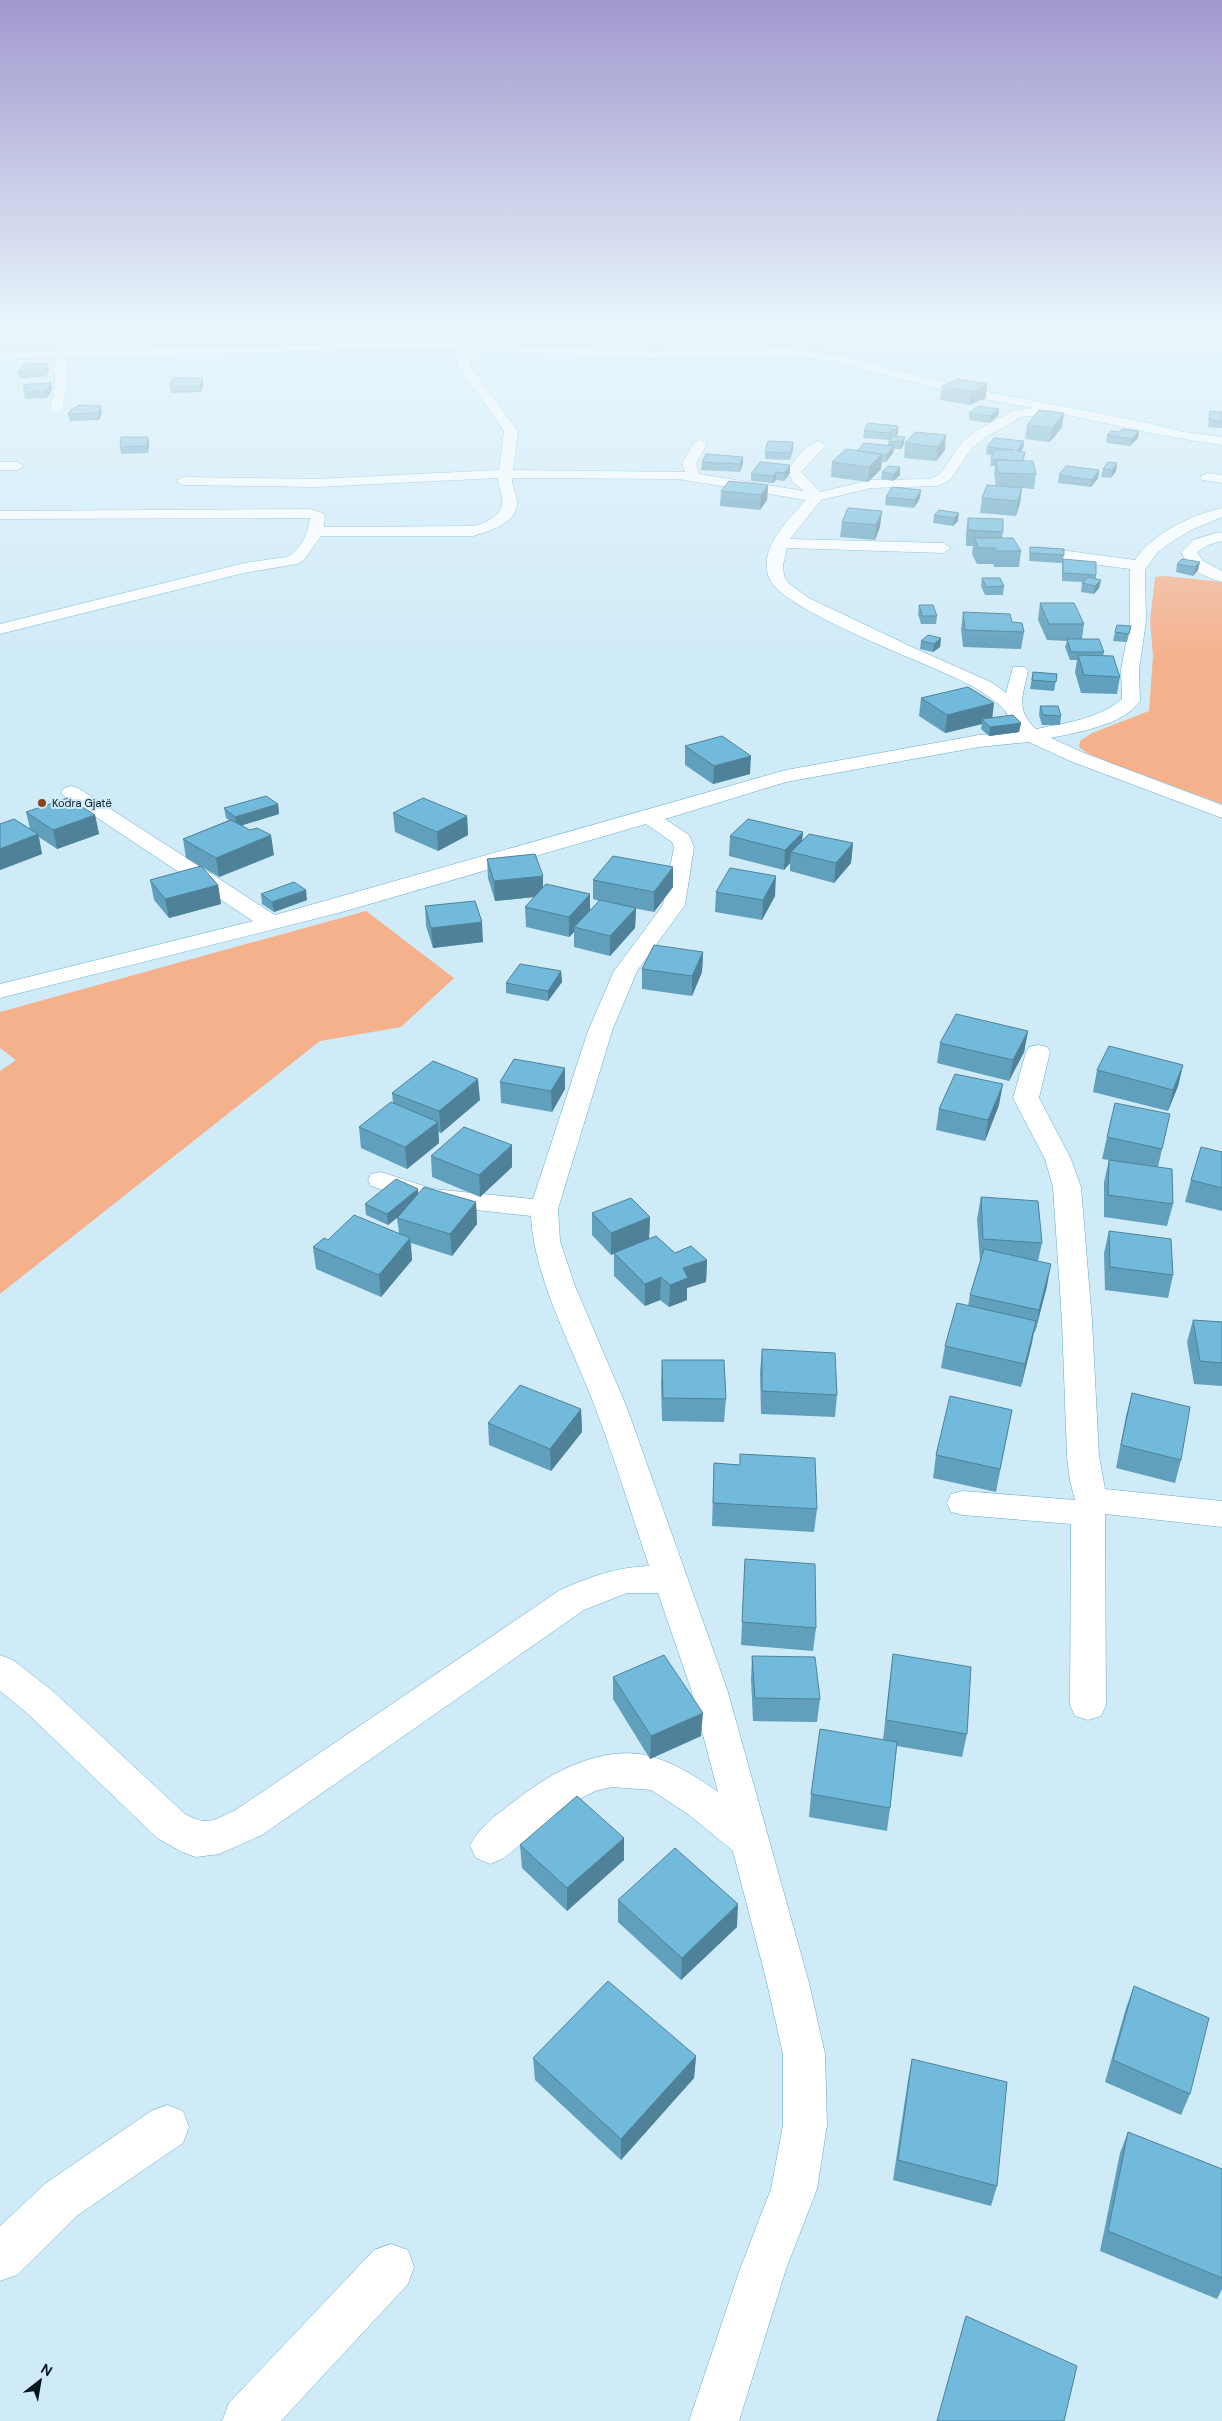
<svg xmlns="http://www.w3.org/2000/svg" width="1222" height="2421" font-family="'DM Sans',sans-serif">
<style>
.green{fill:#f5b08c}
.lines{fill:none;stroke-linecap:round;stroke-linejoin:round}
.minor-casing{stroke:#63accb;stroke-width:1}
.minor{fill:#fff;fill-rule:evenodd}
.wall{fill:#61a0bc}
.shaded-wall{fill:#4f8299}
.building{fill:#71badb;stroke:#4f8299}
.poi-dot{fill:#88431a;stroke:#cfebf8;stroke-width:2}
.labels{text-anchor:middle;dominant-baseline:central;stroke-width:4;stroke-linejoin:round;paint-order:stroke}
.far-poi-label{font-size:11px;fill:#01151e;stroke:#cfebf8;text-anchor:start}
</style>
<rect width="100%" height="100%" fill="#cfebf8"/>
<!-- green -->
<path class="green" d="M1165 576 1222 582V804L1111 763 1087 753 1079 747 1080 741 1092 733 1149 711 1153 656 1150 621 1155 577Z
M366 911 454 978 401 1027 320 1041 0 1294V1071L16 1060 0 1048V1012Z"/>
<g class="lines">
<defs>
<path id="minor" d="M494 327H507L497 336 481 344 653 351 785 348 831 353 968 388 1149 423 1184 432 1222 437V445C1164 437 1106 423 1048 411L1042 415 1021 417 986 437 972 448 950 480 937 486 871 488 821 500 790 539 943 543 951 548 943 553 787 548 783 565 784 576 788 583 809 598 914 648 991 682 1006 693 1013 667H1025L1028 671C1023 696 1015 709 1036 729 1065 723 1099 719 1122 699L1121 670 1130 621V569L1039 557 1034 555 1031 552 1034 549 1039 547 1135 560C1153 533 1191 515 1222 508V517L1191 530 1167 545 1157 553 1145 570 1146 621 1139 670 1140 701C1124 725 1078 732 1051 738L1084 753 1222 805V818L1070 761 1029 742 979 747 786 782 665 819 689 835 694 847 685 905 637 971 612 1031 558 1209 560 1241 575 1286 627 1408 727 1689 809 1983 825 2054 827 2125 817 2189 786 2269 739 2421H689L740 2269 771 2189 783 2125V2054L767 1983 733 1851 688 1814 651 1790 612 1787 595 1791 568 1805 504 1858 490 1864 476 1858 470 1846C479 1826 499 1813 516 1800 551 1772 603 1744 650 1756 675 1763 697 1777 718 1792L691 1689 658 1593H627L584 1610 262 1835 219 1854 196 1857 182 1852 157 1838 28 1714 0 1691V1655L13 1660 54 1692 185 1814C207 1826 212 1821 234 1811L560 1590C589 1577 617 1567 649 1566 631 1513 615 1459 595 1407 573 1348 534 1279 531 1216L430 1205 371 1186 368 1180 371 1174 381 1172 433 1189 533 1199 588 1031 614 971 663 905 674 847 672 842 646 824 342 912 0 998V984L253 921 64 796 61 792 64 788 71 786 78 788 275 915 786 770 979 735 1017 732C1012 726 1010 719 1006 712 1001 704 987 696 979 690 943 667 777 612 768 575 760 546 789 519 806 500L678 479 512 478C512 487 517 494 517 502 517 524 490 531 473 536H321L304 560 297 564 244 573 0 634V624L244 563 287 557C301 550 308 533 310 518L0 519V511L310 509 323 513 325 516 324 527 473 526C486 523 505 515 502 498 501 491 498 486 498 478L316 487 183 485 176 481 183 477 316 479 499 470 504 431 458 366V361L467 351 420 348 67 358V387L62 409 56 413 50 409 55 387V358L0 360V352L420 342 468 344ZM478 351 653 359 785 356 831 361 968 396 1033 408 1013 411 976 431 962 442 940 474 930 479 871 480 820 492 801 472 826 445 819 441C806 444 794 461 787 472L793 482 804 491 699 474 696 463 707 444 700 440 695 441 682 463 685 472 513 470 518 431 470 366V362Z
M0 462H17L24 466 17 470H0Z
M1207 473 1222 475V483L1202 480 1200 477Z
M1219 532 1222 533V541L1208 545 1197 552 1203 561 1222 571V582C1205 578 1189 569 1181 552L1193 540Z
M1038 1045 1047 1047 1050 1052 1039 1098 1071 1159 1081 1187 1092 1321 1099 1456 1105 1489 1222 1501V1527L1105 1514 1106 1705 1101 1716 1088 1720 1075 1716 1070 1705 1071 1524 963 1515 951 1512 947 1503 951 1494 963 1491 1075 1500 1070 1481 1067 1456 1062 1321 1053 1187 1045 1159 1013 1098 1026 1052 1029 1047Z
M167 2105 183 2111 189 2127 183 2143 78 2215 17 2275 0 2281V2226L46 2183 151 2111Z
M391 2244 408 2250 414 2267 408 2284 281 2421H222L229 2403 374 2250Z"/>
</defs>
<!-- minor casing -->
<use href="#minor" class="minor-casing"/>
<!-- minor -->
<use href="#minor" class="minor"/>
</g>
<!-- wall -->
<path class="wall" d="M49 370 46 377 19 378 18 372Z
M203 378V385L201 392 171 393 170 386Z
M958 379 986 398 969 405 940 400 942 386Z
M51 383 52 390 47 398 25 399 23 387Z
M1210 411 1222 412V428L1208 427Z
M102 413 99 420 70 421 68 414Z
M969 413 998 416 989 423 969 420Z
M1064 413 1062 427 1050 442 1025 439 1027 425Z
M898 426V433L896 436 904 444 901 449H894L893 453 886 462H882L881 469 868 482 831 477 832 462 857 451 888 445 889 440 863 438 864 431Z
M1139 431 1138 438 1130 446 1106 443 1107 435Z
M915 432 945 450 936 461 904 458 905 443Z
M148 437 149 444 148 453 121 454 120 447Z
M1024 441 1023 448 1021 452 1024 461 1036 474 1034 489 1022 488 1020 503 1016 516 980 513 982 498 996 486 994 474 995 466H990L992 455 986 454 987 447Z
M793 442V449L790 460 765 459V452Z
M702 462 743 464 740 472 701 470Z
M1117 463 1116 471 1111 478 1101 477 1103 469Z
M790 465V473L784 481 776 480 773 483 751 481V474Z
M1099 470 1098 478 1091 487 1058 483 1059 475Z
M882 472 900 475 893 481 881 479Z
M768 485 767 500 760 510 720 506 721 491Z
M886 497 920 498 914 508 885 505Z
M848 508 880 527 875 540 840 537 842 522Z
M939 510 958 521 953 526 933 523 934 515Z
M968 518 1003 532 1002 538 1021 551 1019 567H994L993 564H977L972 554 973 546H966V533Z
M1030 547 1064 555 1063 559 1096 575V579L1101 580 1099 588 1094 594 1081 592 1082 583 1083 582 1062 581V563L1029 561Z
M1182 559 1198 570 1193 576 1176 572 1177 564Z
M982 578 1004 586 1003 595H985L981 586Z
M1040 603 1084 624 1082 639 1104 652 1103 656 1120 677 1117 694 1081 693 1075 672 1077 660H1070L1065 647 1067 641 1047 640 1038 620Z
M919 605 937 616 936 624H921L918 614Z
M963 612 1012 622 1024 632 1021 649 963 647 961 629Z
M1131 626 1127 642 1113 641 1115 632Z
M941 638 940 647 933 652 920 649 921 641Z
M1033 672 1057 674 1054 691 1030 689Z
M921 698 992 718 1021 723 1019 732 989 736 981 729 982 724 945 733 919 716Z
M1040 706 1061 716 1060 725H1042L1039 715Z
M685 746 750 774 713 784 685 765Z
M278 804 279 814 242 825 274 855 219 877 202 867 218 885 221 904 169 918 154 900 150 880 201 867 186 858 183 839 229 820 226 818 224 808Z
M26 812 95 815 99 834 57 849 39 837 42 854 0 870V824L30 829Z
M393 813 467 816 468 835 438 851 395 832Z
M803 832 802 840 853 843 851 863 834 883 790 871V863L784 870 729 856 730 836Z
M487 859 543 876V888L590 910 599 901 593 899V880L673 887 654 912 633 908H636L635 928 610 956 574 947V932L569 937 526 927 525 907 535 897 495 901 488 878Z
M716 892 775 896 762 920 715 912Z
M261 894 307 900 274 912 262 904Z
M425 906 483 942 433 948 426 926Z
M703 952 702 972 692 996 642 989V969Z
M561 971 562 982 548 1001 506 993V983Z
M1028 1031 1024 1052 1009 1081 937 1063 940 1043Z
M1183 1065 1178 1086 1168 1111 1093 1092 1097 1070Z
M565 1068V1089L552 1112 501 1103 500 1082Z
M392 1093 480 1100 441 1133 438 1132 439 1143 407 1169 361 1148 359 1127 393 1103Z
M999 1105 985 1141 936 1130 939 1109Z
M1170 1114 1158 1167 1173 1204 1167 1226 1104 1217V1182L1109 1160 1102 1159 1107 1137Z
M1222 1152V1211L1185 1202 1191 1180Z
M431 1156 512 1167 480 1197 432 1177Z
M419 1193 476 1202 477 1224 452 1256 411 1243 412 1260 381 1297 316 1269 313 1247 328 1240 399 1233 397 1218 398 1217 388 1225 366 1215 365 1204Z
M981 1197 1042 1243 1038 1261 1047 1286 1035 1332H1034L1021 1387 941 1368 945 1346 968 1306 970 1295 980 1261 977 1219Z
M592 1213 650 1217 649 1239 675 1253 707 1260 706 1282 687 1288V1300L669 1307 660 1300 645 1306 614 1276V1253L625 1249 611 1255 592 1235Z
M1109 1231 1173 1275 1168 1298 1105 1290 1104 1253Z
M1193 1320 1222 1322V1386L1194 1384 1187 1342Z
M762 1349 837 1395 835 1417 761 1414 760 1372Z
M662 1360 726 1399 724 1422 662 1421 661 1383Z
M1132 1393 1181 1460 1175 1483 1116 1468 1126 1416Z
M581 1409 582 1432 551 1471 489 1445 488 1423Z
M1012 1410 996 1492 933 1478 936 1455Z
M714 1463 740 1465 817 1509 814 1532 712 1526Z
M745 1559 816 1628 813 1651 741 1645Z
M893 1654 967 1734 962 1757 897 1746 890 1808 887 1831 809 1817 811 1794 883 1740 890 1677Z
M752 1656 820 1699 817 1722 753 1721 751 1679Z
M613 1677 701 1736 650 1759 613 1699Z
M520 1845 624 1860 567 1911 522 1868Z
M618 1900 737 1927 681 1980 618 1922Z
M1134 1986 1190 2094 1181 2115 1105 2082 1126 2008Z
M696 2056 694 2078 621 2160 535 2080 533 2058Z
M912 2059 997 2186 991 2206 893 2180 908 2080Z
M1128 2132 1222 2169V2289L1217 2299 1100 2251 1120 2153Z
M966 2316 1064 2421H937Z"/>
<!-- shaded-wall -->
<path class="shaded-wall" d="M48 364 49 370 46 377 45 370Z
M203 378V385L201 392 200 386Z
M51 383 52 390 47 398 46 392Z
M987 384 986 398 969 405 971 392Z
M101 406 102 413 99 420 98 413Z
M999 409 998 416 989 423 990 416Z
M1064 413 1062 427 1050 442 1052 428Z
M898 426V433L896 437V430Z
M891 430V437L889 440 890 433Z
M1139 431 1138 438 1130 446 1131 439Z
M946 435 945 450 936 461 938 447Z
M148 437 149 444 148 453 147 446Z
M905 437 904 444 901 449V442Z
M1024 441 1023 448 1016 459 1017 451Z
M793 442V449L790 460 791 453Z
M894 446 893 453 886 462 887 455Z
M882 454 881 469 868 482 869 467Z
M743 457V464L740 472V464Z
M1117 463 1116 471 1111 478 1112 470Z
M790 465V473L784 481 785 473Z
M900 467V475L893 481 894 474Z
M1099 470 1098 478 1091 487 1092 480Z
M776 472V480L773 483V476Z
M768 485 767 500 760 510 761 495Z
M1022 488 1020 503 1016 516 1018 501Z
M921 490 920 498 914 508 915 500Z
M882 511 880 527 875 540 876 525Z
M959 513 958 521 953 526 954 518Z
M1200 562 1198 570 1193 576 1195 567Z
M1101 580 1099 588 1094 594 1095 586Z
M941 638 940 647 933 652 934 644Z
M994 703 992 721 982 719V724L945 733 947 715Z
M1021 723 1019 732 989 736 990 727Z
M751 756 750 774 713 784 714 766Z
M278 804 279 814 237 827 235 817Z
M95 815 99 834 57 849 53 830Z
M467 816 468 835 438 851 437 832Z
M803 832 801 852H791L790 863 784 870 785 850Z
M38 834 42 854 0 870V849Z
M271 835 274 855 219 877 216 858Z
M853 843 851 863 834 883 836 863Z
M673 867V887L654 912V892Z
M543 876V896L495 901 494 881Z
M776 876 775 896 762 920 763 900Z
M218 885 221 904 169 918 165 899Z
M306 890 307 900 274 912 272 902Z
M590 894V914L574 927V932L569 937V917Z
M636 908 635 928 610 956V936Z
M482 922 483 942 433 948 431 928Z
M703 952 702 972 692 996V976Z
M561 971 562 982 548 1001V991Z
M1028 1031 1024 1052 1009 1081 1013 1060Z
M1183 1065 1178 1086 1168 1111 1173 1090Z
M565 1068V1089L552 1112 551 1091Z
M478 1079 480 1100 441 1133 439 1111Z
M1003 1084 999 1105 985 1141 988 1120Z
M438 1122 439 1143 407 1169 405 1147Z
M512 1145V1167L480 1197 479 1175Z
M418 1189 419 1200 388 1225 387 1214Z
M476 1202 477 1224 452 1256 450 1234Z
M650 1217 649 1239 611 1255V1233Z
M410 1238 412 1260 381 1297 379 1275Z
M707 1260 706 1282 687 1288V1300L669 1307 670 1285 683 1268Z
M1051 1264 1047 1286 1035 1332 1039 1310Z
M661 1277 660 1300 645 1306V1284Z
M1036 1321 1032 1343 1021 1387 1025 1364Z
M581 1409 582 1432 551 1471 550 1449Z
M703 1713 701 1736 650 1759 651 1736Z
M624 1838V1860L567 1911V1888Z
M738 1904 737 1927 681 1980 682 1958Z
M696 2056 694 2078 621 2160V2139Z"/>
<!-- building -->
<path class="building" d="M25 363 48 364 45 370 18 372Z
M173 378H203L200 386H170Z
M958 379 987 384 971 392 942 386Z
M51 383 46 392H24L27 387H23L24 385 30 384Z
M80 405 101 406 98 413 68 414 72 409Z
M979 406 999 409 990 416 969 413Z
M1039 410 1064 413 1052 428 1027 425Z
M1210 411 1222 412V421L1209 420Z
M868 423 898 426 896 430H891L890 433 864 431Z
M1122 429 1139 431 1131 439 1107 435 1111 431 1119 432Z
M915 432 946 435 938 447 905 443Z
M892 436 905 437 901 442 889 441Z
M121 437H148L147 446 120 447Z
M994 438 1024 441 1017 451 1025 452 1023 461 991 459 994 450H1014L987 447Z
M768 441 793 442 791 453 765 452Z
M864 443 894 446 887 455 857 451Z
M846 449 882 454 869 467 832 462Z
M706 454 743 457 740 464 702 462Z
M996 460 1033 461 1036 474 998 473Z
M760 462 790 465 785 473 776 472 773 476 751 474Z
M1108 462 1117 463 1112 470 1103 469Z
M888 466 900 467 894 474 882 472Z
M1066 466 1099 470 1092 480 1059 475Z
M729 481 768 485 761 495 721 491Z
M987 485 1022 488 1018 501 982 498Z
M892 487 921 490 915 500 886 497Z
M848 508 882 511 876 525 842 522Z
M939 510 959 513 954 518 934 515Z
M968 518 1003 519V532L968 530Z
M974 538H1013L1021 551H996L995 548H979Z
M1030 547 1064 549V555L1030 553Z
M1063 559 1096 562V575L1063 573Z
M1182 559 1200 562 1195 567 1177 564Z
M1088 577 1101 580 1095 586 1082 583Z
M982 578H1000L1004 586 986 587Z
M1040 603H1074L1084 624H1049Z
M919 605H933L937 616H922Z
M963 612 1010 614 1012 622 1022 623 1024 632 965 630Z
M1117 625 1131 626 1129 634 1115 632Z
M928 635 941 638 934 644 921 641Z
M1067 639H1099L1104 652H1071Z
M1078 655 1113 656 1120 677 1084 675Z
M1033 672 1057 674 1056 682 1032 680Z
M968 687 994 703 947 715 921 698Z
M1040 706H1058L1061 716 1043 715Z
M1013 715 1021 723 990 727 982 719Z
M722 736 751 756 714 766 685 746Z
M266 796 278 804 235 817 224 808Z
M68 798 95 815 53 830 26 812Z
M423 798 467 816 437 832 393 813Z
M14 819 38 834 0 849V824Z
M748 819 803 832 785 850 730 836Z
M231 820 250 830 257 828 271 835 216 858 183 839Z
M809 834 853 843 836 863 791 852Z
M535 854 543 876 494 881 487 859Z
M613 856 673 867 654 892 593 880Z
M201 866 218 885 165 899 150 880Z
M730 868 776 876 763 900 716 892Z
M294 882 306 890 272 902 261 894Z
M546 884 590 894 569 917 525 907Z
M600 900 636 908 610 936 574 927Z
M475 901 482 922 431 928 425 906Z
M654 945 703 952 692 976 642 969Z
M520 964 561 971 548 991 506 983Z
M956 1014 1028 1031 1013 1060 940 1043Z
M1109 1046 1183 1065 1173 1090 1097 1070Z
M514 1059 565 1068 551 1091 500 1082Z
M433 1061 478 1079 439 1111 392 1093Z
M955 1074 1003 1084 988 1120 939 1109Z
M391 1102 438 1122 405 1147 359 1127Z
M1115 1103 1170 1114 1162 1149 1107 1137Z
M464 1127 512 1145 479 1175 431 1156Z
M1201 1147 1222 1152V1188L1191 1180Z
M1109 1160 1172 1169 1173 1204 1108 1195Z
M396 1179 418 1189 387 1214 365 1204Z
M424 1187 476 1202 450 1234 397 1218Z
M981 1197 1038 1201 1042 1243 983 1239Z
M631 1198 650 1217 611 1233 592 1213Z
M354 1215 410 1238 379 1275 313 1247 324 1238 328 1240Z
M1109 1231 1171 1239 1173 1275 1110 1267Z
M656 1236 675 1253 691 1246 707 1260 683 1268 688 1278 670 1285 661 1277 645 1284 614 1253Z
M984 1249 1051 1264 1039 1310 970 1295Z
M957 1303 1036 1321 1025 1364 945 1346Z
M1193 1320 1222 1322V1363L1200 1361Z
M762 1349 835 1353 837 1395 762 1391Z
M662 1360H724L726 1399 663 1398Z
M520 1385 581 1409 550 1449 488 1423Z
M1132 1393 1190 1407 1181 1460 1121 1445Z
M950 1396 1012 1410 1000 1469 936 1455Z
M740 1454 815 1458 817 1509 713 1503 714 1463 740 1465Z
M745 1559 815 1564 816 1628 742 1622Z
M893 1654 971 1667 967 1734 886 1720Z
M664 1655 703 1713 651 1736 613 1677Z
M752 1656 815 1657 820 1699 755 1698Z
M820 1729 897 1742 890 1808 811 1794Z
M577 1796 624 1838 567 1888 520 1845Z
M675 1848 738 1904 682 1958 618 1900Z
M608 1981 696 2056 621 2139 533 2058Z
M1134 1986 1209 2018 1190 2094 1113 2060Z
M912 2059 1007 2082 997 2186 898 2160Z
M1128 2132 1222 2169V2278L1108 2231Z
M966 2316 1077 2366 1064 2421H937Z"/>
<!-- sky -->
<linearGradient id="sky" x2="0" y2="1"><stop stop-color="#a198ce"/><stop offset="0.49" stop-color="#e9f6fc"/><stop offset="1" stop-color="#e9f6fc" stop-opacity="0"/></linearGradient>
<rect width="1222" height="666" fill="url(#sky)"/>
<!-- markers -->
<circle class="poi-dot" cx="42" cy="803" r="5"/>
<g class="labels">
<!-- far-poi labels -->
<g class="far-poi-label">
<text x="52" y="803">Kodra Gjatë</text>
</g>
</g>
<!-- north arrow -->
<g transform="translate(40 2381) rotate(31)" stroke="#cfebf8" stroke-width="4" paint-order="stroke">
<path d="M0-4L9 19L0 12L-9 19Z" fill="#01151e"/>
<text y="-8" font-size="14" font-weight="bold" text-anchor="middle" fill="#01151e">N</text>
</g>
</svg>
